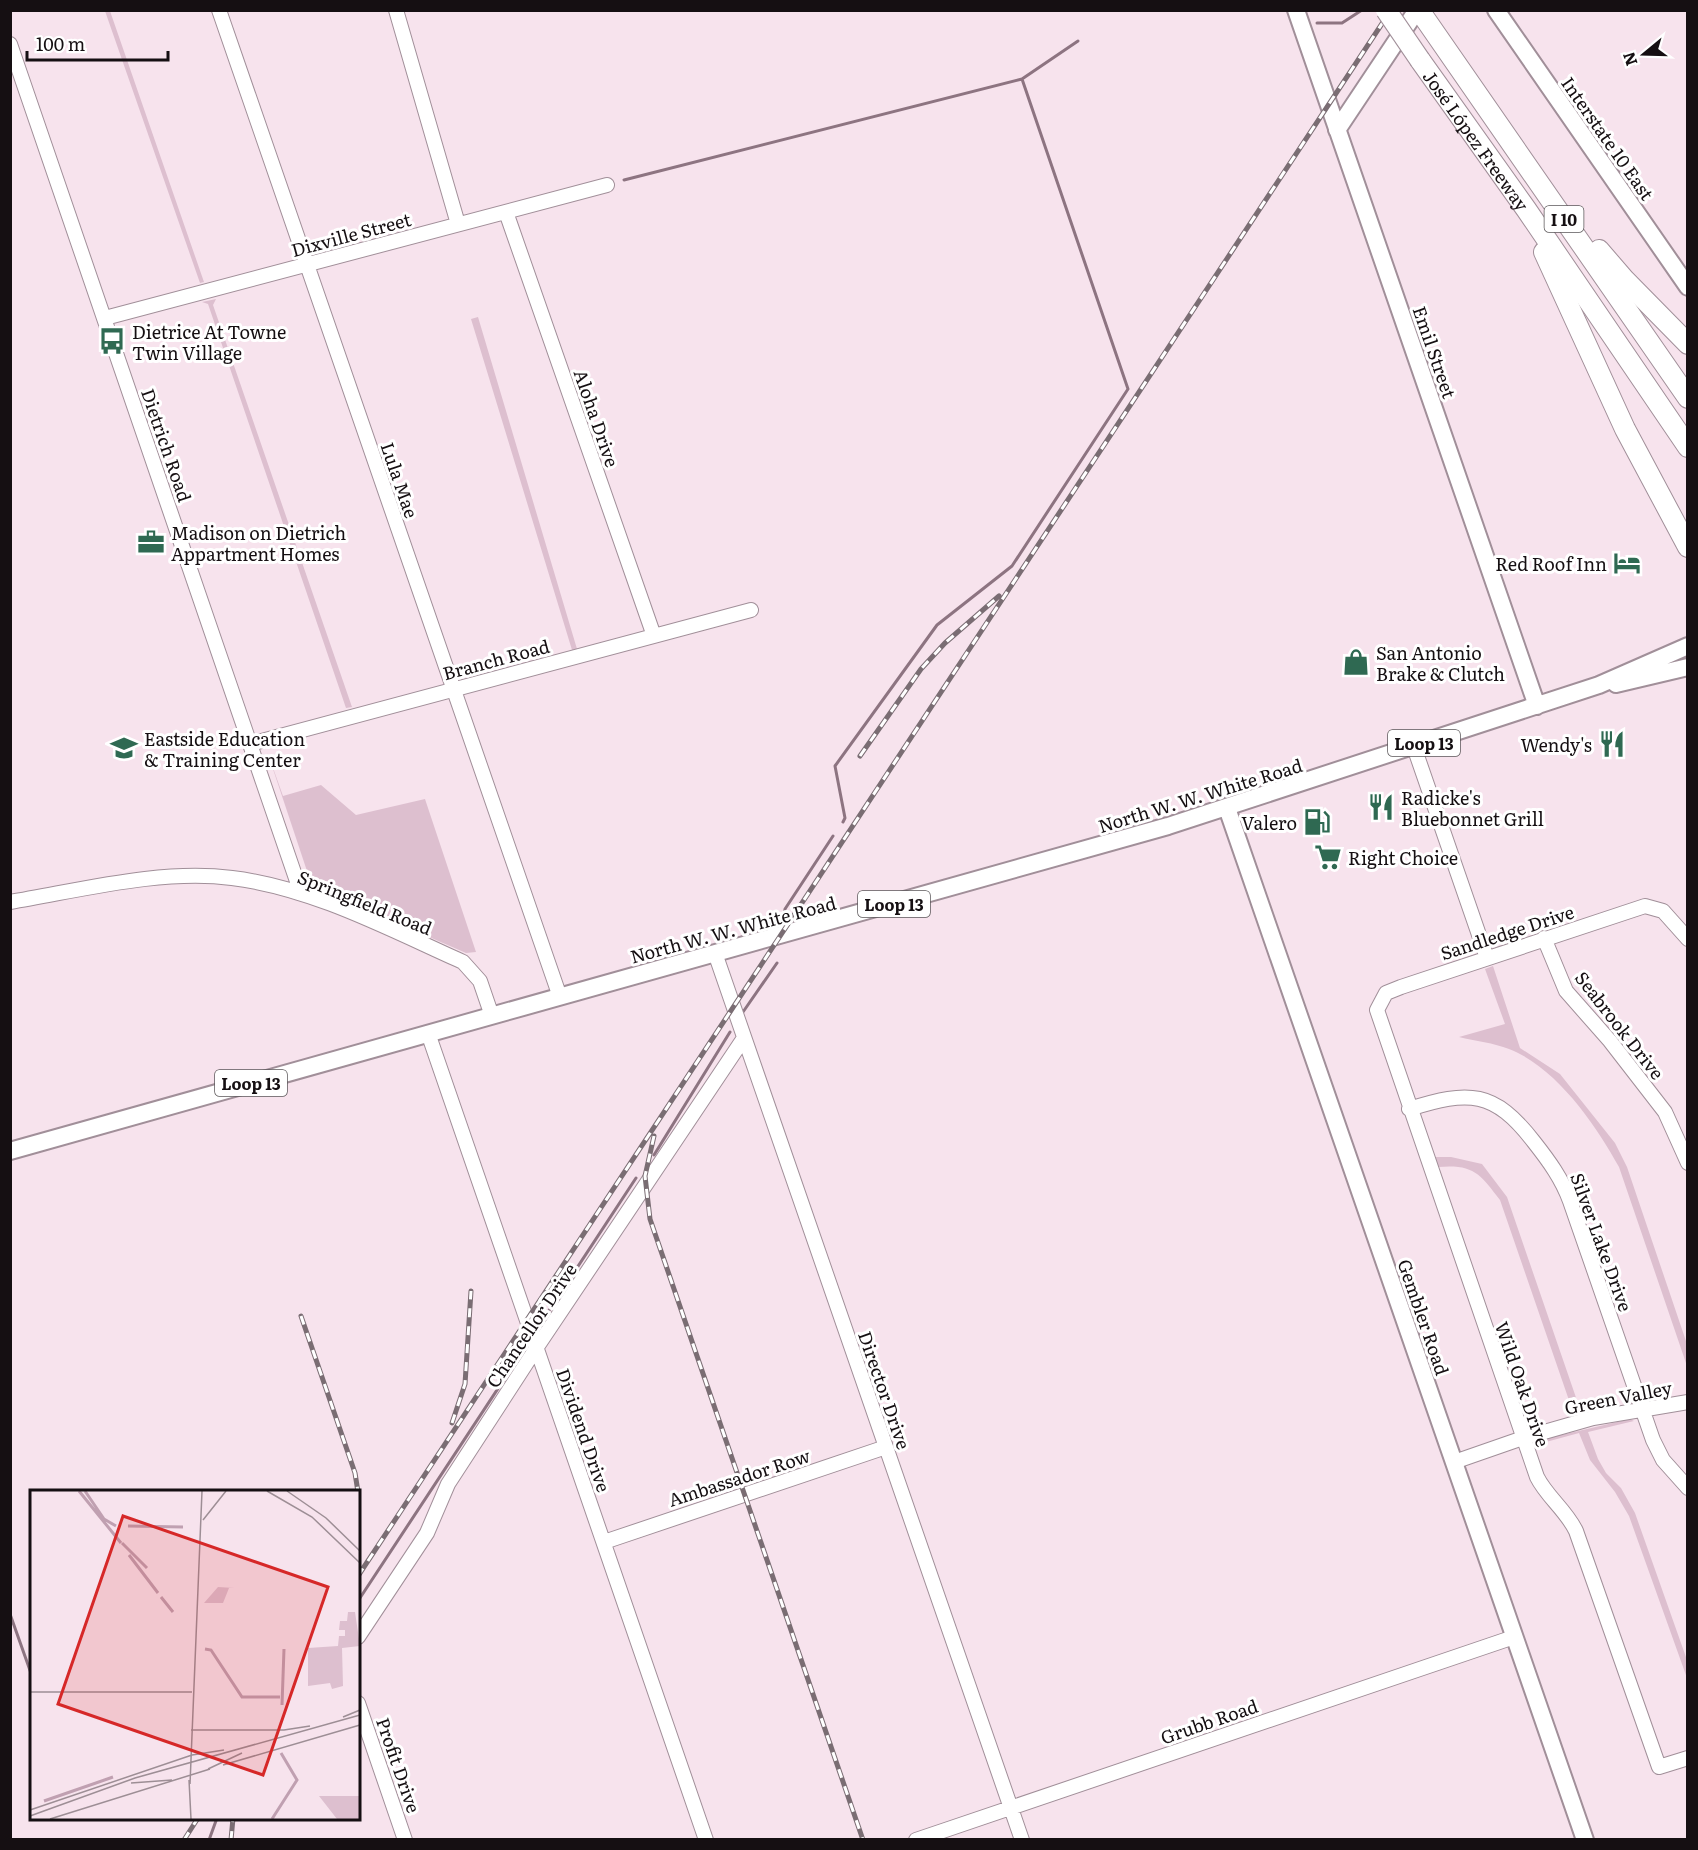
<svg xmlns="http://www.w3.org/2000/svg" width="1698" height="1850" font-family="Literata,serif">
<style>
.green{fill:#ddbfcf}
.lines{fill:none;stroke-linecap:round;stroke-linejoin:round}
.stream{stroke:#8d7481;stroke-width:3}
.minor-casing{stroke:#a18f99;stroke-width:16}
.major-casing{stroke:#a18f99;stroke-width:20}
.highway-casing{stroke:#a18f99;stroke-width:22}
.minor{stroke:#fff;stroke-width:14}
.major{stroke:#fff;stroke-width:16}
.highway{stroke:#fff;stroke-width:20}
.rail-casing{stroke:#7a6d73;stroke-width:5}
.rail{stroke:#fff;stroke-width:3;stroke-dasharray:9;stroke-linecap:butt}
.highway-bridge-casing{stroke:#a18f99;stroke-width:22;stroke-linecap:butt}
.highway-bridge{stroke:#fff;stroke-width:20}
.labels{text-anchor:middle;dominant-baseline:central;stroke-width:6;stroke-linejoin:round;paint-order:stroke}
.shield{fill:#fff;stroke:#5b5759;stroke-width:1.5}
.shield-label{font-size:16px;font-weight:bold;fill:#150f12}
.street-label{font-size:18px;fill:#150f12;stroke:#fff}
.poi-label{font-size:18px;fill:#150f12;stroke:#fff;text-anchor:start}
.inset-river{fill:none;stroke:#c0a0b1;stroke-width:3}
.inset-road{fill:none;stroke:#9d8e95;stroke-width:1.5}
.view{fill:#d62828;fill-opacity:0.15;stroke:#d62828;stroke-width:3}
.inset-edge{fill:none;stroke:#150f12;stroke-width:3}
</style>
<rect width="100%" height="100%" fill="#f7e3ed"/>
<!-- green -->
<path class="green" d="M105 11H110L204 282 200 283Z
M216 299 213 305 352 707 346 708 208 304 202 302Z
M478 317 577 649 572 650 471 319Z
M267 751 283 796 321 785 356 815 425 799 476 952 466 953 312 886Z
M1493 966 1520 1048 1560 1074 1615 1143 1627 1167 1687 1344V1366L1619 1167C1596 1125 1556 1067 1509 1049 1494 1043 1475 1041 1459 1037L1505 1024 1485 969Z
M1434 1157H1451L1482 1164 1507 1197 1582 1415 1575 1417 1572 1409 1500 1200C1480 1174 1474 1164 1438 1167Z
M1630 1419 1634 1421 1588 1432 1598 1459 1606 1473 1621 1488 1635 1513 1687 1660V1678L1629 1516 1615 1492 1590 1460 1579 1433 1535 1445 1544 1439Z"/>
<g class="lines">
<!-- stream -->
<path class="stream" d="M1317 23H1342L1362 10
M624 180 1022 79 1078 41
M843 822 845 818 835 766 937 625 1012 566 1128 389 1022 79
M784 916 785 909 833 836
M743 1012 777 963
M654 1155 730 1032
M546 1315 636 1178
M358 1601 522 1352
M10 1614 32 1676
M209 1840 217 1818"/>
<defs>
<path id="minor" d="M219 10 560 997
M396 10 458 224
M10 44 301 893
M506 212 654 636
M105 318 607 185
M250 744 751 610
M1414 747 1487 958
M10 902C82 890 160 869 232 878 313 888 389 929 463 962L480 981 492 1016
M1544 938 1566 991 1610 1041 1665 1112 1688 1163
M1688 939 1663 911 1645 906 1401 987 1386 993 1377 1010 1537 1477C1547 1497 1566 1510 1576 1531L1659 1767 1688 1758
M715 953 1022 1840
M428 1033 706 1840
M1409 1109C1469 1090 1494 1090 1534 1142 1549 1161 1562 1179 1570 1201L1653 1440 1663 1460 1688 1488
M1454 1462 1523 1438 1593 1418 1688 1402
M604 1542 886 1447
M358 1637 427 1533 448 1484 537 1347 744 1038
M358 1703 405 1840
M916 1840 1514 1637"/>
<path id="major" d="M1296 10 1537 706
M1496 10 1688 287
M1337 130 1417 10
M1616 684 1688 667
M1227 808 1585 1840
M10 1151 1168 826 1599 685 1688 646"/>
<g id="highway">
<path d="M1419 10 1688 398"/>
<path id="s1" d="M1420 60 1526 209 1688 447"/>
<path d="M1599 250 1624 279 1688 344"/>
<path d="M1544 252 1625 429 1688 547"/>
</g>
</defs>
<!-- minor casing -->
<use href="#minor" class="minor-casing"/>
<!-- major casing -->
<use href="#major" class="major-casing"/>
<!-- highway casing -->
<use href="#highway" class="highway-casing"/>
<!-- minor -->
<use href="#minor" class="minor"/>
<!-- major -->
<use href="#major" class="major"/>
<!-- highway -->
<use href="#highway" class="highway"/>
<defs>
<path id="rail" d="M860 756 921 669 945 643 999 596
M654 1136 645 1176 650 1219 863 1840
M301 1316 355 1473 358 1492
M452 1423 465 1384 471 1291
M358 1492V1543
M358 1576 1391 10
M184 1840 198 1818
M231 1840 233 1818"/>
</defs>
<!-- rail casing -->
<use href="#rail" class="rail-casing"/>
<!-- rail -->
<use href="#rail" class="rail"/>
<defs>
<path id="highway-bridge" d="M1386 10 1420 60"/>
</defs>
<!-- highway-bridge casing -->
<use href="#highway-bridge" class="highway-bridge-casing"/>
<!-- highway-bridge -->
<use href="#highway-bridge" class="highway-bridge"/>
</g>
<!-- icons -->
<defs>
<symbol id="bus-bare" viewBox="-9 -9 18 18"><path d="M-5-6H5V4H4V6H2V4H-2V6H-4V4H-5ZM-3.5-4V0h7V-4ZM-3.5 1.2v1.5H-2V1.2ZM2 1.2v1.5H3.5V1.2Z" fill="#2f6952" stroke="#fff" stroke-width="2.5" paint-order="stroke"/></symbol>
<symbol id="office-bare" viewBox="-9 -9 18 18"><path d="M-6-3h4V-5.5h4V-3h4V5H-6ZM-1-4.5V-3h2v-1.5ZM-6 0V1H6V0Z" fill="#2f6952" stroke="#fff" stroke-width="2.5" paint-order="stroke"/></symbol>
<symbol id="hotel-bare" viewBox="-9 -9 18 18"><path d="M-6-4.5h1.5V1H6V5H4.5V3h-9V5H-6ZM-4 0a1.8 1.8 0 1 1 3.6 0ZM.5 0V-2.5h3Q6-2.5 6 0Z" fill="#2f6952" stroke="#fff" stroke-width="2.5" paint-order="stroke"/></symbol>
<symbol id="shop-bare" viewBox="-9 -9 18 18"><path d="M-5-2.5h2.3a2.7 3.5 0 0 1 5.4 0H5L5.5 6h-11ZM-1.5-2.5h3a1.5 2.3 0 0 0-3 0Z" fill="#2f6952" stroke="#fff" stroke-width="2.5" paint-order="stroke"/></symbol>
<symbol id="restaurant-bare" viewBox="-9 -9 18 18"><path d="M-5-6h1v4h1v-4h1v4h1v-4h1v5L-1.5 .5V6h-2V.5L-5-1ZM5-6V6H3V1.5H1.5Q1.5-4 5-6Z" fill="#2f6952" stroke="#fff" stroke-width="2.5" paint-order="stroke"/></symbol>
<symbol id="university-bare" viewBox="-9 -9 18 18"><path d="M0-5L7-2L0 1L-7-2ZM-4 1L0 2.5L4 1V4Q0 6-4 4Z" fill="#2f6952" stroke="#fff" stroke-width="2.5" paint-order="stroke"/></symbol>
<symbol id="fuel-bare" viewBox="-9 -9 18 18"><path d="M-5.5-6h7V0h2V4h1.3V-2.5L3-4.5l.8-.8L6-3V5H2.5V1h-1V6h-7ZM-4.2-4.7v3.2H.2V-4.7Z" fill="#2f6952" stroke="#fff" stroke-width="2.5" paint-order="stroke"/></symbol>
<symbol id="supermarket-bare" viewBox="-9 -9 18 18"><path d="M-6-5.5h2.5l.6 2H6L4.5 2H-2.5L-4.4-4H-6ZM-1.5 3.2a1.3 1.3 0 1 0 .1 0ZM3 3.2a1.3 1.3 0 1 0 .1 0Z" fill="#2f6952" stroke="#fff" stroke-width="2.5" paint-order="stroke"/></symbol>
</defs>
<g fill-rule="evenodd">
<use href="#bus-bare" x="93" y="322" width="38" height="38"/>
<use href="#office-bare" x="132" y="523" width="38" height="38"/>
<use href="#hotel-bare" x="1608" y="544" width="38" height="38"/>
<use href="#shop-bare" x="1337" y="643" width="38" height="38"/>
<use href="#restaurant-bare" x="1593" y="725" width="38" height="38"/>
<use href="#university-bare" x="105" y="729" width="38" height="38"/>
<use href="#restaurant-bare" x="1362" y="788" width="38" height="38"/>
<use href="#fuel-bare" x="1298" y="803" width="38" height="38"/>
<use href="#supermarket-bare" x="1309" y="838" width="38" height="38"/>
</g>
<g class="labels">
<!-- shield labels -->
<g class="shield">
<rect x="1544.5" y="206" width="39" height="26" rx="4.5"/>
<rect x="1388" y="730" width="72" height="26" rx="4.5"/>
<rect x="858" y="891" width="72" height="26" rx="4.5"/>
<rect x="215" y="1070" width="72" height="26" rx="4.5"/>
</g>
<g class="shield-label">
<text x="1564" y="219">I 10</text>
<text x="1424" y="743">Loop 13</text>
<text x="894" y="904">Loop 13</text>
<text x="251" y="1083">Loop 13</text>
</g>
<!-- street labels -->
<g class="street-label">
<text transform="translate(1608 138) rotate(55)">Interstate 10 East</text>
<text stroke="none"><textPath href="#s1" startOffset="98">José López Freeway</textPath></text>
<text transform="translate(351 234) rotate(-15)">Dixville Street</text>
<text transform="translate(1435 352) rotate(71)">Emil Street</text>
<text transform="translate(597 418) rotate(71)">Aloha Drive</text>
<text transform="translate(167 445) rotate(71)">Dietrich Road</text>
<text transform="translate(400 480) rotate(71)">Lula Mae</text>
<text transform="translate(496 659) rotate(-15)">Branch Road</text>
<text transform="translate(1200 795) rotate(-17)">North W. W. White Road</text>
<text transform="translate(365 902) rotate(22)">Springfield Road</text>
<text transform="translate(733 929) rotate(-15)">North W. W. White Road</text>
<text transform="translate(1507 932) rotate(-18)">Sandledge Drive</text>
<text transform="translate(1620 1025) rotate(52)">Seabrook Drive</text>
<text transform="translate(1602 1242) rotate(70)">Silver Lake Drive</text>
<text transform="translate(1424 1317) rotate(71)">Gembler Road</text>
<text transform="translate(531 1325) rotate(-56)">Chancellor Drive</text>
<text transform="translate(1523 1384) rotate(71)">Wild Oak Drive</text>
<text transform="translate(885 1390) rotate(71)">Director Drive</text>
<text transform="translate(1618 1397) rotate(-11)">Green Valley</text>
<text transform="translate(584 1430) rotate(71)">Dividend Drive</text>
<text transform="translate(739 1477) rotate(-18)">Ambassador Row</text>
<text transform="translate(1209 1721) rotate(-19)">Grubb Road</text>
<text transform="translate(399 1765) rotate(71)">Profit Drive</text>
</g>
<!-- poi labels -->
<g class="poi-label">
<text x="132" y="331">Dietrice At Towne<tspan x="132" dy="21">Twin Village</tspan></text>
<text x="171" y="532">Madison on Dietrich<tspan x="171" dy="21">Appartment Homes</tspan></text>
<text x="1607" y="563" text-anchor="end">Red Roof Inn</text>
<text x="1376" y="652">San Antonio<tspan x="1376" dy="21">Brake &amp; Clutch</tspan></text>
<text x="144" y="738">Eastside Education<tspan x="144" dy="21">&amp; Training Center</tspan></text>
<text x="1592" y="744" text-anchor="end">Wendy's</text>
<text x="1401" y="797">Radicke's<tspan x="1401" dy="21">Bluebonnet Grill</tspan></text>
<text x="1297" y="822" text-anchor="end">Valero</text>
<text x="1348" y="857">Right Choice</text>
</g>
</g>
<!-- overview -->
<g transform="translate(30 1490)">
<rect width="330" height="330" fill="#f7e3ed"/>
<path d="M188 97 204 98H199L193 113H174ZM318 122H325L330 156 312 158 313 196 302 199 300 193 278 196V158L308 156 309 146H315V140H309L310 131H317ZM289 306H330V329H307Z" fill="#ddbfcf"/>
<path class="inset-river" d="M49 1 91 53M55 1 74 29 86 36M98 36 153 37M92 53 117 78M99 65 128 103M131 107 143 122M175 159 181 160 212 207H250M252 215 254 159M14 311 83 287M242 329 267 290 251 263"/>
<path class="inset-road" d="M237 1 282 27 330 73M257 1 296 28 330 61M173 30 196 1M0 202H162M313 227 330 220M161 240H254L280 236M162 265 194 260M193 275 330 235M178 279 212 263M159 290 161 329M101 293 142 290M160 294 172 1M0 320 162 265M0 326 105 288 330 225M20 329 180 279"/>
<path class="view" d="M93 26 298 97 233 285 28 214Z"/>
<rect width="330" height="330" class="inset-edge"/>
</g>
<!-- border -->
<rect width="1698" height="1850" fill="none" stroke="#150f12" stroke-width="24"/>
<!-- north arrow -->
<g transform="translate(1644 54) rotate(251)" stroke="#ffffff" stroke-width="4.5" paint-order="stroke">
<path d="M0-4.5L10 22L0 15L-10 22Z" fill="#150f12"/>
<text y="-9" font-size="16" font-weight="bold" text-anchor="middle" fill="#150f12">N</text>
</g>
<!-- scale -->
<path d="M27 51v9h141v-9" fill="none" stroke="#150f12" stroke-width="3"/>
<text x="36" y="51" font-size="18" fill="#150f12" stroke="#ffffff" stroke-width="4.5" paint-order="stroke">100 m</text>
</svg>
